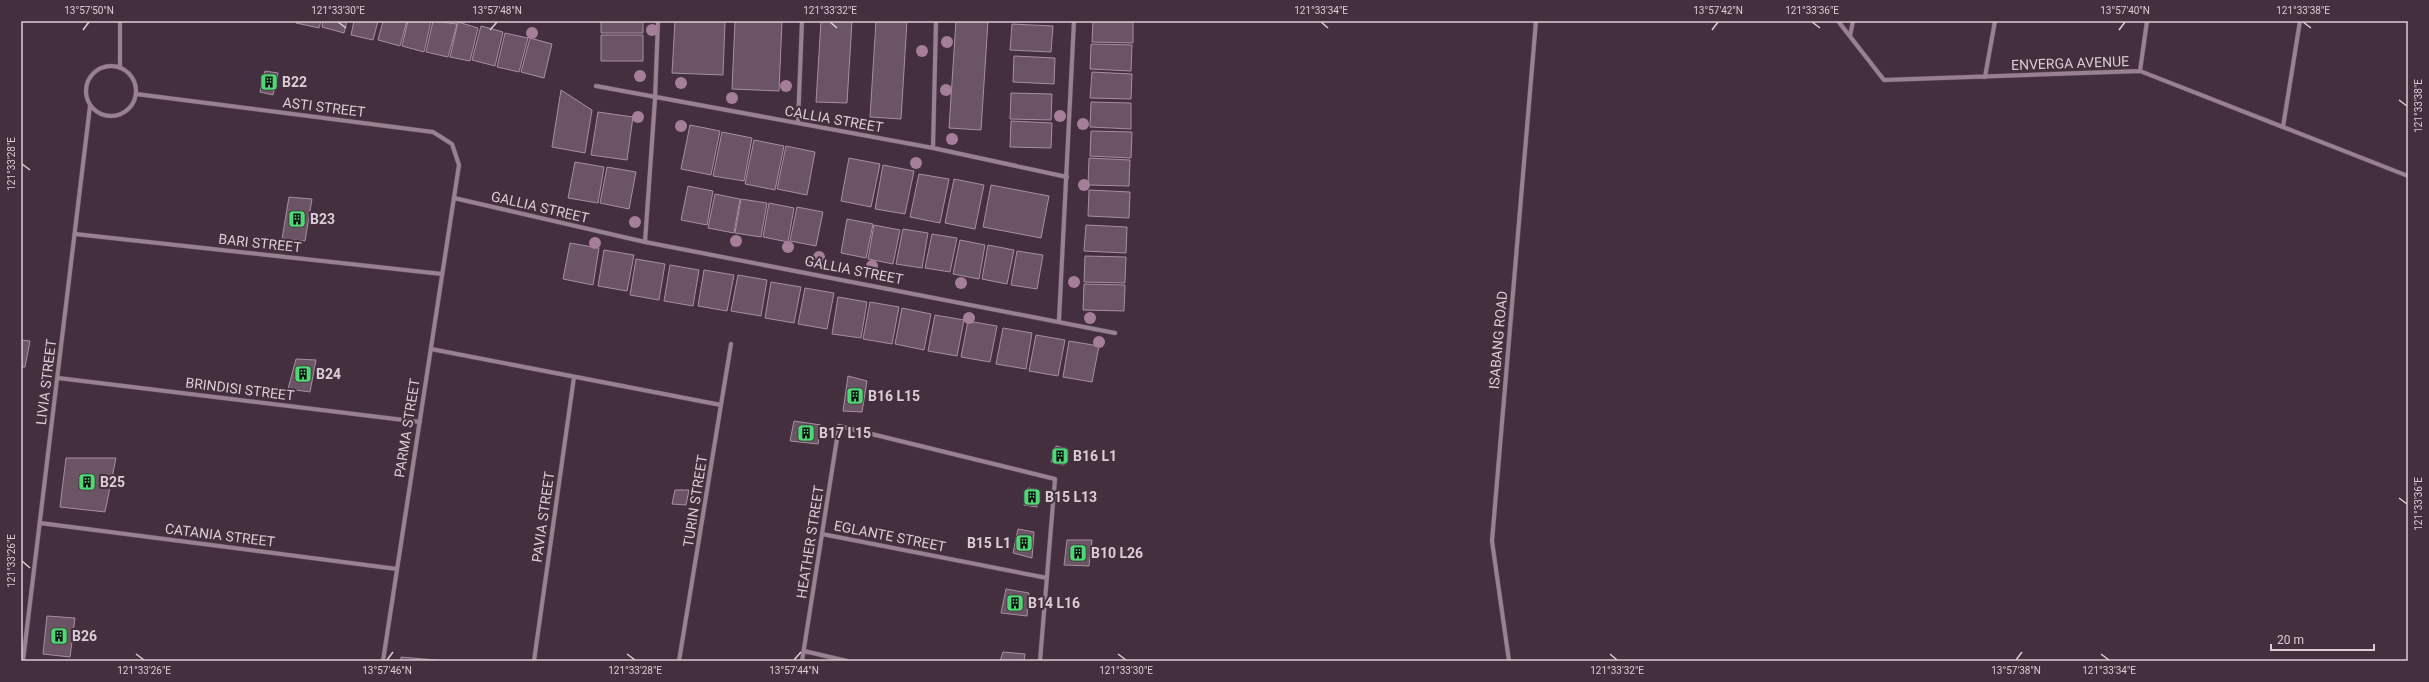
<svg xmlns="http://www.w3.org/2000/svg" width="2429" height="682" font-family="Roboto,sans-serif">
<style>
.building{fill:#6b5463;stroke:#a88fa0}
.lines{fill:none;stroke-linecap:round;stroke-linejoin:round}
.minor-casing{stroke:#5f4e59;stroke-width:5}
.minor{stroke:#998191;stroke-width:4}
.tree{fill:#a57e99}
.ticks{fill:none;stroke:#dbcdd6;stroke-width:1.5}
.labels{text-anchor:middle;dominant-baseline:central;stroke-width:4;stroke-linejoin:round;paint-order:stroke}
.street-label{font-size:14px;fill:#dbcdd6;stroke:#442f3e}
.poi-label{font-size:14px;font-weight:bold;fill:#dbcdd6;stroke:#442f3e;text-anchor:start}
.neatline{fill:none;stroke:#dbcdd6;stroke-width:1.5}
.ticks-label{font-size:10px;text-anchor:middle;fill:#dbcdd6}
</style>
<rect width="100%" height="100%" fill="#442f3e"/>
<!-- building -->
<path class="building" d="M296 21H321L319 28 296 23Z
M323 21H347L344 33 322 27Z
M354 21H378L373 40 351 35Z
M383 21H407L400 46 378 40Z
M408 21H431L424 52 402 46Z
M433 21 457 24 448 57 426 52Z
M601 21H643V33H601Z
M675 21H725L723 75 672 73Z
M735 21H782L779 91 732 89Z
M821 21H852L847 103 816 102Z
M876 21H907L901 119 870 117Z
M956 21H988L981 130 949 128Z
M1093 21H1133V43L1092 42Z
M458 22 478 28 470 61 450 57Z
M1012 24 1053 26 1051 52 1010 50Z
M481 26 503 32 495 66 472 60Z
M505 33 528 38 519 72 497 67Z
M601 35H643V61H601Z
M530 38 552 44 544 78 521 72Z
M1091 44 1132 45 1131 71 1090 69Z
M1014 56 1055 58 1054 84 1013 82Z
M265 71 278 73 273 95 260 92Z
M1092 72 1132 74 1131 99 1090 98Z
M561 90 592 110 585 153 552 147Z
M1011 93 1052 94 1051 120 1010 119Z
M1091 102 1131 103V129L1090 127Z
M598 112 633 117 627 160 591 155Z
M1011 121 1052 123 1051 148 1010 147Z
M690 125 720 131 711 175 681 169Z
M1091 131 1132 132 1131 158 1090 156Z
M722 132 752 138 744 181 713 176Z
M754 140 784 146 775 190 745 184Z
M786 146 815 152 807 195 777 189Z
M849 158 880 164 871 207 841 201Z
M1089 158 1130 160 1129 186 1088 185Z
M575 162 604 167 598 203 568 198Z
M883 165 914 171 905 214 875 209Z
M607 167 636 172 629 209 600 203Z
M919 174 949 179 940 223 910 217Z
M954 179 984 185 975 229 945 223Z
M991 185 1049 196 1041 238 983 227Z
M688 186 713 191 707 225 681 220Z
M1089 190 1130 192 1129 218 1088 216Z
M715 194 740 199 734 233 708 228Z
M289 197 312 199 305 241 282 239Z
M741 199 767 203 761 237 735 233Z
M769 203 794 208 788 242 763 237Z
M797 207 823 212 816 246 790 241Z
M847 219 873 224 866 258 841 253Z
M874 225 900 230 893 264 868 259Z
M1086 225 1127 227 1126 253 1084 251Z
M903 229 928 233 922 268 896 264Z
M932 234 957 238 950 272 925 268Z
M960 240 985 245 979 279 953 274Z
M570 243 599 248 593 285 563 279Z
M988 245 1014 250 1007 284 982 279Z
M604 250 634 255 627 291 598 286Z
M1017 251 1043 255 1037 289 1011 285Z
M1085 256 1126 257 1125 283 1084 282Z
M636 259 665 264 659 300 630 295Z
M670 265 699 270 693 306 664 301Z
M704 270 734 275 727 311 698 306Z
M738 275 767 280 761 316 731 311Z
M771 282 801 287 794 323 765 318Z
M1084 284 1125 285 1124 311 1083 310Z
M805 288 834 293 827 329 798 324Z
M838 297 867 302 861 338 832 334Z
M870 302 899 307 892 344 863 339Z
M902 308 931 314 924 350 895 344Z
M935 315 964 320 957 356 928 351Z
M968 321 997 326 990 362 961 357Z
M1003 328 1032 333 1026 369 996 364Z
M1036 335 1065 340 1058 376 1029 371Z
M21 340 30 341 25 367H21Z
M1069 341 1099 346 1092 382 1063 377Z
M296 359 316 360 310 392 288 389Z
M848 376 867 381 862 412 843 411Z
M794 421 821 425 818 444 790 441Z
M1056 446 1068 449 1064 465 1051 462Z
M66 458H116L105 512 60 507Z
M1028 488 1039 490 1037 507 1024 505Z
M675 490H689L686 505 672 504Z
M1018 529 1034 532 1032 558 1013 553Z
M1067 540H1092L1089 566 1064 565Z
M1006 589 1029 593 1027 616 1001 613Z
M47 616 75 618 70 657 43 654Z
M1003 652 1025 654 1024 661H1000Z
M401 657 446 661H401Z"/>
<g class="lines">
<defs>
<path id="minor" d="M1838 21 1884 80 2140 71 2408 176
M1850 36 1853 21
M86 91a25 25 0 1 1 50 0a25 25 0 1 1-50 0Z
M120 68V21
M2140 71 2147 21
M1985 77 1995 21
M596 86 933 148 1067 177
M136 94 433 132 452 144 459 165 383 661
M798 123 802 21
M2283 127 2300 21
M933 148 936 21
M454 198 645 242 1115 333
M75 234 442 274
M645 242 655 99 658 21
M1059 320 1074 21
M431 349 721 405
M58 378 420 422
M40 523 397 569
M822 534 1047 578
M804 651 847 661
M23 661 90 106
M534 661 574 377
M679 661 731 344
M802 661 839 426 1055 479 1040 661
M1509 661 1492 541 1536 21"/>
</defs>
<!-- minor casing -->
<use href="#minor" class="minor-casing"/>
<!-- minor -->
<use href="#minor" class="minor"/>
</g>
<!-- trees -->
<g class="tree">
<circle cx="652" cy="30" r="6"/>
<circle cx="532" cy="33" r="6"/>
<circle cx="947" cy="42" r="6"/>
<circle cx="922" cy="51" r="6"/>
<circle cx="640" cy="76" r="6"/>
<circle cx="681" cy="83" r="6"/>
<circle cx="786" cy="86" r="6"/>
<circle cx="946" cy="90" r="6"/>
<circle cx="732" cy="98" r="6"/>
<circle cx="1060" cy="116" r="6"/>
<circle cx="638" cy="117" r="6"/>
<circle cx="1083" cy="124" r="6"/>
<circle cx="681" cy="126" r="6"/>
<circle cx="952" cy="139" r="6"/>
<circle cx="916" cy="163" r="6"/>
<circle cx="1084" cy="185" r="6"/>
<circle cx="635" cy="222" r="6"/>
<circle cx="736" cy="241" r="6"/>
<circle cx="595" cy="243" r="6"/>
<circle cx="788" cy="247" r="6"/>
<circle cx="819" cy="257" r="6"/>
<circle cx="872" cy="266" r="6"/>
<circle cx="1074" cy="282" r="6"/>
<circle cx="961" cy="283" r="6"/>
<circle cx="969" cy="318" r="6"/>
<circle cx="1090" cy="318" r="6"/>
<circle cx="1099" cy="342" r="6"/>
</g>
<!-- ticks -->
<path class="ticks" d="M338 22 346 28M830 22 837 28M1321 22 1328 28M1812 22 1820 28M2303 22 2311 28M83 30 89 22M490 30 497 22M1712 30 1718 22M2119 30 2125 22M2399 100 2407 106M22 164 30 170M2399 498 2407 504M22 561 30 568M136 654 144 660M627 654 635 660M1118 654 1126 660M1610 654 1617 660M2101 654 2109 660M387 660 393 652M794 660 801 652M2016 660 2022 652"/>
<!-- icons -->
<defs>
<symbol id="building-square" viewBox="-11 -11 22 22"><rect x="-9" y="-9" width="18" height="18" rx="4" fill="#4fd675" stroke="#442f3e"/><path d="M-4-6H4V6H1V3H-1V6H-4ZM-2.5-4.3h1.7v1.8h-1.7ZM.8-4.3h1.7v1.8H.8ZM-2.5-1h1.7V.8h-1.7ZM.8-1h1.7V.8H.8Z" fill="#111"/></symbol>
</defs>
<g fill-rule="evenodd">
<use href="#building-square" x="259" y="72" width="20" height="20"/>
<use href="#building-square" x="287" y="209" width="20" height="20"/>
<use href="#building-square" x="293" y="364" width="20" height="20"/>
<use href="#building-square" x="845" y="386" width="20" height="20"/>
<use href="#building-square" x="796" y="423" width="20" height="20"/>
<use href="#building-square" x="1050" y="446" width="20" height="20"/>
<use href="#building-square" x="77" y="472" width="20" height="20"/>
<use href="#building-square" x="1022" y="487" width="20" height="20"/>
<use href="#building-square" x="1014" y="533" width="20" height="20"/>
<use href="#building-square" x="1068" y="543" width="20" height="20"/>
<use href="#building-square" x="1005" y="593" width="20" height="20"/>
<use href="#building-square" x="49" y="626" width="20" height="20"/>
</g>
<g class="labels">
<!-- street labels -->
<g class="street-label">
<text transform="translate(2070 63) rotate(-2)">ENVERGA AVENUE</text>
<text transform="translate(324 107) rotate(7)">ASTI STREET</text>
<text transform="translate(834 119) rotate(10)">CALLIA STREET</text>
<text transform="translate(540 207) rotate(13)">GALLIA STREET</text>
<text transform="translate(260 243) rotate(6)">BARI STREET</text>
<text transform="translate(854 270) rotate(11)">GALLIA STREET</text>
<text transform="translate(1498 340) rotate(-85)">ISABANG ROAD</text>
<text transform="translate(46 382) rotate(-83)">LIVIA STREET</text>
<text transform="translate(240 389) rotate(7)">BRINDISI STREET</text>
<text transform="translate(407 428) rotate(-81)">PARMA STREET</text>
<text transform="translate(695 501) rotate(-81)">TURIN STREET</text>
<text transform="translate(543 517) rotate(-82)">PAVIA STREET</text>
<text transform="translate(220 535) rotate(7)">CATANIA STREET</text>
<text transform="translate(890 536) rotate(11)">EGLANTE STREET</text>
<text transform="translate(810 542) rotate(-81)">HEATHER STREET</text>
</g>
<!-- poi labels -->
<g class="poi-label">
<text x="282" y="82">B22</text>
<text x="310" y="219">B23</text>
<text x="316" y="374">B24</text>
<text x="868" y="396">B16 L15</text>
<text x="819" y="433">B17 L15</text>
<text x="1073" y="456">B16 L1</text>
<text x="100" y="482">B25</text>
<text x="1045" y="497">B15 L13</text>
<text x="1011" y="543" text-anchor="end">B15 L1</text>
<text x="1091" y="553">B10 L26</text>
<text x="1028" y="603">B14 L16</text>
<text x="72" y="636">B26</text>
</g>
</g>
<!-- border -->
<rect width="2429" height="682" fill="none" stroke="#442f3e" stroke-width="44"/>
<!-- scale -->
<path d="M2271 644v6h103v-6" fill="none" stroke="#dbcdd6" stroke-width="2"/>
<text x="2277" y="644" font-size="12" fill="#dbcdd6" stroke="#442f3e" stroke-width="3" paint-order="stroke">20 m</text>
<rect x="22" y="22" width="2385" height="638" class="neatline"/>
<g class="ticks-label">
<text x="89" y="14">13°57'50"N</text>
<text x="338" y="14">121°33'30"E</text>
<text x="497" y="14">13°57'48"N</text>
<text x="830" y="14">121°33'32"E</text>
<text x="1321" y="14">121°33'34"E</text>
<text x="1718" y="14">13°57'42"N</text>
<text x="1812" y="14">121°33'36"E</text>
<text x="2125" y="14">13°57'40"N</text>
<text x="2303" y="14">121°33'38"E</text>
<text transform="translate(2418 106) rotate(-90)" y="4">121°33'38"E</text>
<text transform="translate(11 164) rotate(-90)" y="4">121°33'28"E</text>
<text transform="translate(2418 504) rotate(-90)" y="4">121°33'36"E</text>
<text transform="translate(11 561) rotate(-90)" y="4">121°33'26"E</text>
<text x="144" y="674">121°33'26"E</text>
<text x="387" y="674">13°57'46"N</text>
<text x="635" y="674">121°33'28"E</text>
<text x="794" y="674">13°57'44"N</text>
<text x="1126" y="674">121°33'30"E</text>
<text x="1617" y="674">121°33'32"E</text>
<text x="2016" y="674">13°57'38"N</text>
<text x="2109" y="674">121°33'34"E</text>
</g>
</svg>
